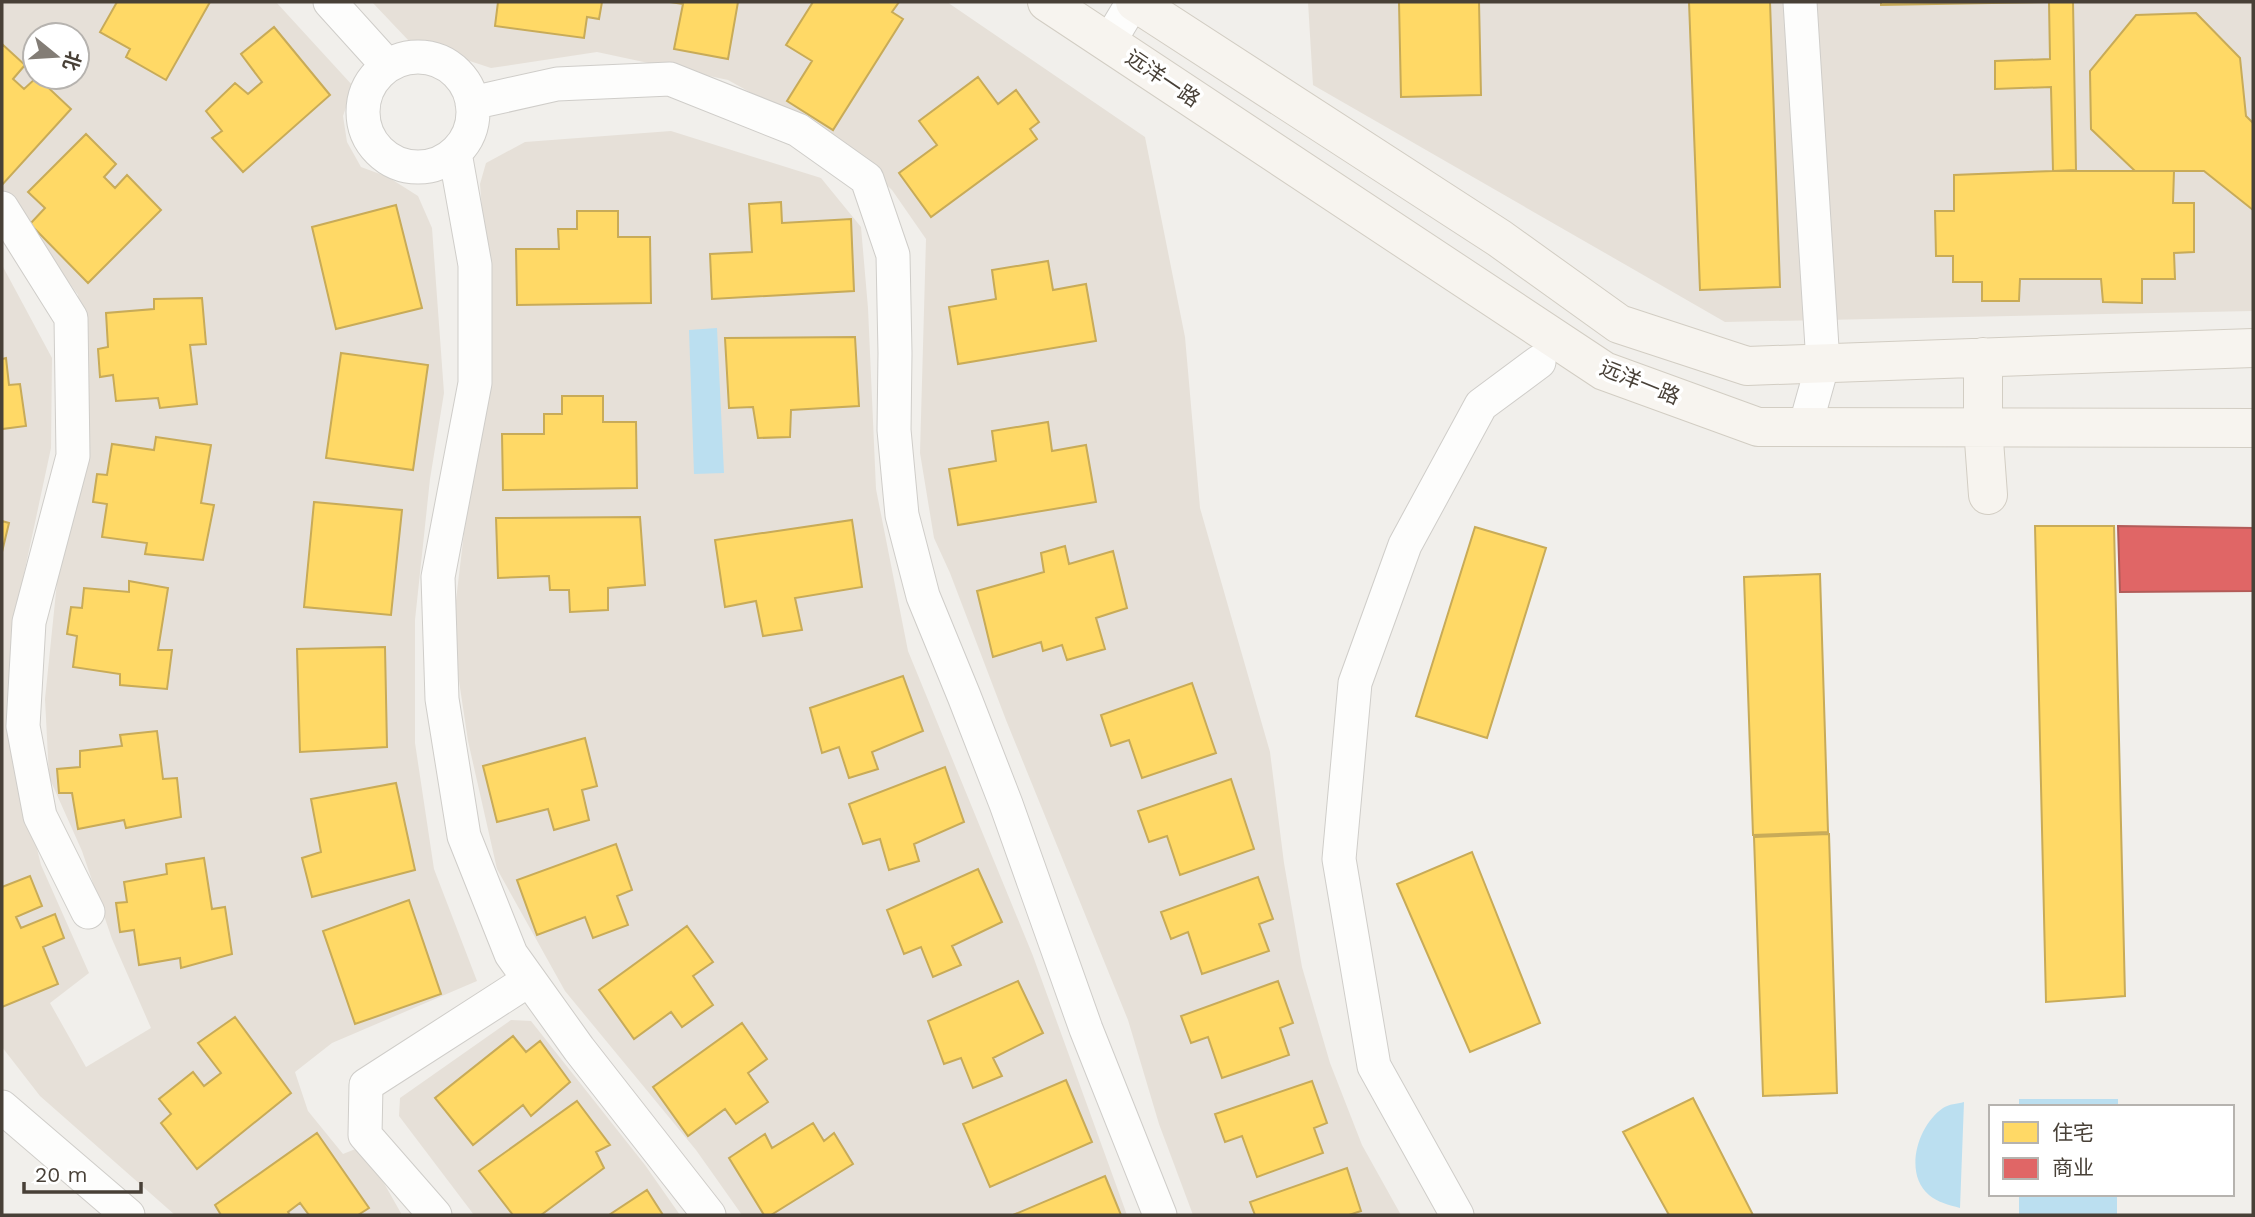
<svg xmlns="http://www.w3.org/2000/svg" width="2255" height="1217" font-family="'Work Sans','Noto Sans SC',sans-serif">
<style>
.residential{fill:#e6e0d8;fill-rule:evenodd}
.water{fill:#bbdff0}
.homes{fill:#ffd966;stroke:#c8ab58;stroke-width:2}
.shops{fill:#e06666;stroke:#b25b58;stroke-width:2}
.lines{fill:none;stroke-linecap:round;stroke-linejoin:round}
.street-casing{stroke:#cfcdc9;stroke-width:35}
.secondary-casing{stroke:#d2cdc3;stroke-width:40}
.street{stroke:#fdfdfc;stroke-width:33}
.secondary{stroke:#f7f4ef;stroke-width:38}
.labels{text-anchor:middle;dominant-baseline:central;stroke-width:7;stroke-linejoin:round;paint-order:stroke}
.street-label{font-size:21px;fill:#484037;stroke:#fff}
</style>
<rect width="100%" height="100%" fill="#f1efeb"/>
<!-- residential -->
<path class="residential" d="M2 2H276L353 86 343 116 347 142 361 167 388 177 418 196 432 228 444 393 430 479 415 620V743L434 869 477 981 332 1043 295 1072 308 1111 343 1154 363 1146 402 1215H175L40 1096 2 1047V265L52 358 51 448 19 597 8 729 41 865 89 973 50 1003 86 1067 151 1028 112 939 82 851 49 777 45 699 60 553 87 412 78 295 2 190ZM35 35H77V77H35Z
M372 2H947L1145 137 1185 337 1200 508 1270 752 1284 863 1302 967 1330 1063 1362 1145 1401 1215H1193L1159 1124 1128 1020 1006 720 950 573 934 538 920 453 926 239 892 190 843 144 728 80 597 52 491 68 409 41Z
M1308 2H2253V311L1725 322 1313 85Z
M671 131 821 178 861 227 868 308 876 489 908 651 1033 956 1127 1215H742L696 1150 565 991 497 869 468 741 452 634 490 313 480 184 486 163 525 142Z
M511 1020 531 1021 645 1165 680 1215H474L399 1116 400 1098Z"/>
<!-- water -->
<path class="water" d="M717 328 724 473 694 474 689 330Z
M2019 1099H2118V1107H2019Z
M1964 1102 1960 1208C1949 1205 1937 1202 1929 1195 1903 1173 1918 1125 1943 1108 1949 1104 1957 1104 1964 1102Z
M2019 1194H2117V1215H2019Z"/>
<!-- homes -->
<path class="homes" d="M117 2H210L166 80 126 57 130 49 100 32Z
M498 2H602L599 19 587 17 584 38 495 26Z
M670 2H738L728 59 674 49 683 4Z
M813 2H899L892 12 903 19 833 130 787 101 812 61 786 45Z
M1399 2H1479L1481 95 1401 97Z
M1689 2H1770L1780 287 1700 290Z
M1881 2H2044L1881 5Z
M2049 2H2073L2076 170 2053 171 2051 87 1995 89V61L2050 59Z
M2196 13 2240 58 2246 116 2253 123V210L2204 171H2135L2091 129 2090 71 2136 15Z
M274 27 330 95 243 172 212 138 222 131 206 111 235 83 248 94 262 82 241 54Z
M2 44 25 65 13 79 24 89 37 77 71 109 2 185Z
M978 77 998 104 1016 90 1039 122 1030 129 1037 139 931 217 899 173 937 145 919 121Z
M86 134 116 164 104 177 115 188 127 175 161 210 88 283 30 224 45 208 28 192Z
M2053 171H2174L2173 203H2194V252L2174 253 2175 279H2142V303L2103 302 2101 279H2020L2019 301H1982V282H1953V256H1936L1935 211H1954V175Z
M781 202 782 223 851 219 854 291 712 299 710 254 752 252 749 204Z
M396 205 422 308 336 329 312 227Z
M577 211H618V237H650L651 303 517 305 516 249H559L558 229H577Z
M1048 261 1053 290 1086 284 1096 341 958 364 949 307 996 299 992 270Z
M202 298 206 344 190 345 197 404 160 408 158 398 116 401 113 375 100 377 98 349 108 347 106 313 154 309V299Z
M855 337 859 406 791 410 790 437 758 438 753 407 729 408 725 338Z
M341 353 428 365 413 470 326 458Z
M6 358 9 385 20 384 26 426 2 429V359Z
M562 396H603V422H636L637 488 503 490 502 434H544V414H562Z
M1048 422 1052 451 1086 445 1096 502 958 525 949 469 996 461 992 431Z
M156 437 211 445 201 503 214 505 203 560 145 554 147 543 102 537 107 504 93 502 97 474 107 475 112 444 154 450Z
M314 502 402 510 391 615 304 607Z
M640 517 645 585 608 588V610L570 612 569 590H550L549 576 498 578 496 518Z
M852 520 862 587 795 598 802 630 763 636 756 601 725 607 715 540Z
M2 521 9 523 2 552Z
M2035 526H2114L2125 996 2046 1002Z
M1475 527 1546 548 1487 738 1416 716Z
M1065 546 1069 564 1113 551 1127 608 1096 618 1105 649 1067 660 1062 645 1043 651 1041 642 993 657 977 591 1044 572 1041 553Z
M1820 574 1828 832 1753 835 1744 577Z
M129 581 168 588 158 650H172L167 689 120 685V674L73 667 77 636 67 634 71 607 82 608 84 588 129 592Z
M385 647 387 747 300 752 297 649Z
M903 676 923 731 872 752 878 769 849 778 839 747 822 753 810 708Z
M1192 683 1216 753 1142 778 1129 740 1111 746 1101 715Z
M157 731 163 779 177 778 181 817 126 828 124 820 78 829 72 793H59L57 769 80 767V751L122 746 120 735Z
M585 738 597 786 582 790 589 820 554 830 548 809 497 822 483 766Z
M945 767 964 822 914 844 919 861 889 870 880 839 863 844 849 804Z
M1231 779 1254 849 1180 875 1167 836 1149 842 1138 811Z
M396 783 415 870 312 897 302 858 321 852 311 799Z
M1829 834 1837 1093 1763 1096 1754 837Z
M616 844 632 890 617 896 628 925 593 938 585 917 537 935 517 880Z
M1472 852 1540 1023 1470 1052 1397 884Z
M204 858 212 909 225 907 232 954 181 968 180 958 139 965 134 930 120 932 116 903 127 902 124 882 167 874 166 864Z
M978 869 1002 922 952 946 961 965 933 977 921 947 904 954 887 910Z
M30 876 42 906 16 917 21 928 55 914 64 938 43 947 58 984 2 1007V887Z
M1258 877 1273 919 1259 924 1269 951 1202 974 1188 932 1171 939 1161 912Z
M409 900 441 994 355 1024 323 931Z
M687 926 713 962 693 976 713 1005 682 1027 671 1012 634 1039 599 990Z
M1018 981 1043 1033 993 1058 1002 1076 973 1088 961 1058 944 1064 928 1021Z
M1278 981 1293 1023 1280 1028 1289 1055 1222 1078 1208 1037 1191 1043 1181 1016Z
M235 1017 291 1093 197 1169 161 1123 171 1114 159 1099 193 1072 204 1086 221 1073 198 1043Z
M742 1023 767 1059 748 1073 768 1102 736 1124 725 1109 688 1136 653 1087Z
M513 1036 526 1052 540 1041 570 1082 531 1116 523 1105 473 1145 435 1098Z
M1066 1080 1092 1142 990 1187 963 1124Z
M1312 1081 1327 1123 1314 1128 1323 1153 1257 1177 1242 1136 1225 1142 1215 1114Z
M1693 1098 1753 1215H1669L1623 1132Z
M577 1101 610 1145 596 1152 604 1168 541 1215H513L479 1171Z
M813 1123 824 1141 834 1133 853 1164 771 1215H764L729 1158 765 1134 772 1148Z
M317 1133 369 1208 358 1215H309L300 1203 288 1212 290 1215H221L215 1205Z
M1347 1168 1361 1211 1349 1215H1255L1250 1202Z
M1105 1176 1121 1215H1013Z
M647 1190 663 1215H609Z"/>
<!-- shops -->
<path class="shops" d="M2118 526 2253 528V591L2120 592Z"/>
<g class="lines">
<defs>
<path id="street" d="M330 2 387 65
M1800 2 1823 363 1805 427
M1109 42 1133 2
M363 112a55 55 0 1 1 110 0a55 55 0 1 1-110 0Z
M472 103 557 84 670 79 798 130 867 179 893 255 895 353 894 430 902 515 923 596 964 696 1006 804 1086 1029 1160 1215
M455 153 475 265V383L438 577 442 699 464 836 511 954 579 1049 709 1215
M2 208 71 318 73 456 29 622 23 726 40 816 88 912
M2 1107 128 1215
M435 1215 365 1135 366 1085 529 980
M1457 1215 1374 1066 1339 859 1355 683 1405 545 1481 405 1539 362"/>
<path id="secondary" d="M1047 2 1604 371 1758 427 2253 428
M1135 2 1499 238 1619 324 1747 366 2253 348
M1983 357V427L1988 495"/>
</defs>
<!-- street casing -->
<use href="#street" class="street-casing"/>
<!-- secondary casing -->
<use href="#secondary" class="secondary-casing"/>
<!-- street -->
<use href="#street" class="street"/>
<!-- secondary -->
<use href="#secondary" class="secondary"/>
</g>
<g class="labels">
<!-- street labels -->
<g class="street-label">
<text transform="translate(1163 78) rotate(34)">远洋一路</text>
<text transform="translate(1640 382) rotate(22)">远洋一路</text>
</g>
</g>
<!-- border -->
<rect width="2255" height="1217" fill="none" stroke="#484037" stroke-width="7"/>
<!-- legend -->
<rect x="1989" y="1105" width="245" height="91" fill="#ffffff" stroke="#b6b3af" stroke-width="2"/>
<rect x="2003" y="1122" width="35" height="21" fill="#ffd966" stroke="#b6b3af" stroke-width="2"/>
<text x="2052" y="1140" font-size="21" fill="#484037">住宅</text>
<rect x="2003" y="1158" width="35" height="21" fill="#e06666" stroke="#b6b3af" stroke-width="2"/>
<text x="2052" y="1175" font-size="21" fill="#484037">商业</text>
<!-- north arrow -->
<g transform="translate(56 56) rotate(108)"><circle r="33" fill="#ffffff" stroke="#b6b3af" stroke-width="2"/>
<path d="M0-5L12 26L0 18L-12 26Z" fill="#837d76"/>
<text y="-10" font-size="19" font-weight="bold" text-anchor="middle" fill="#484037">北</text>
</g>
<!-- scale -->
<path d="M24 1182v10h117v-10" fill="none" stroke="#484037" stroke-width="3.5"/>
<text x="35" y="1182" font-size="21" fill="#484037" stroke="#ffffff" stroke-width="5" paint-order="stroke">20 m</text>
</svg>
